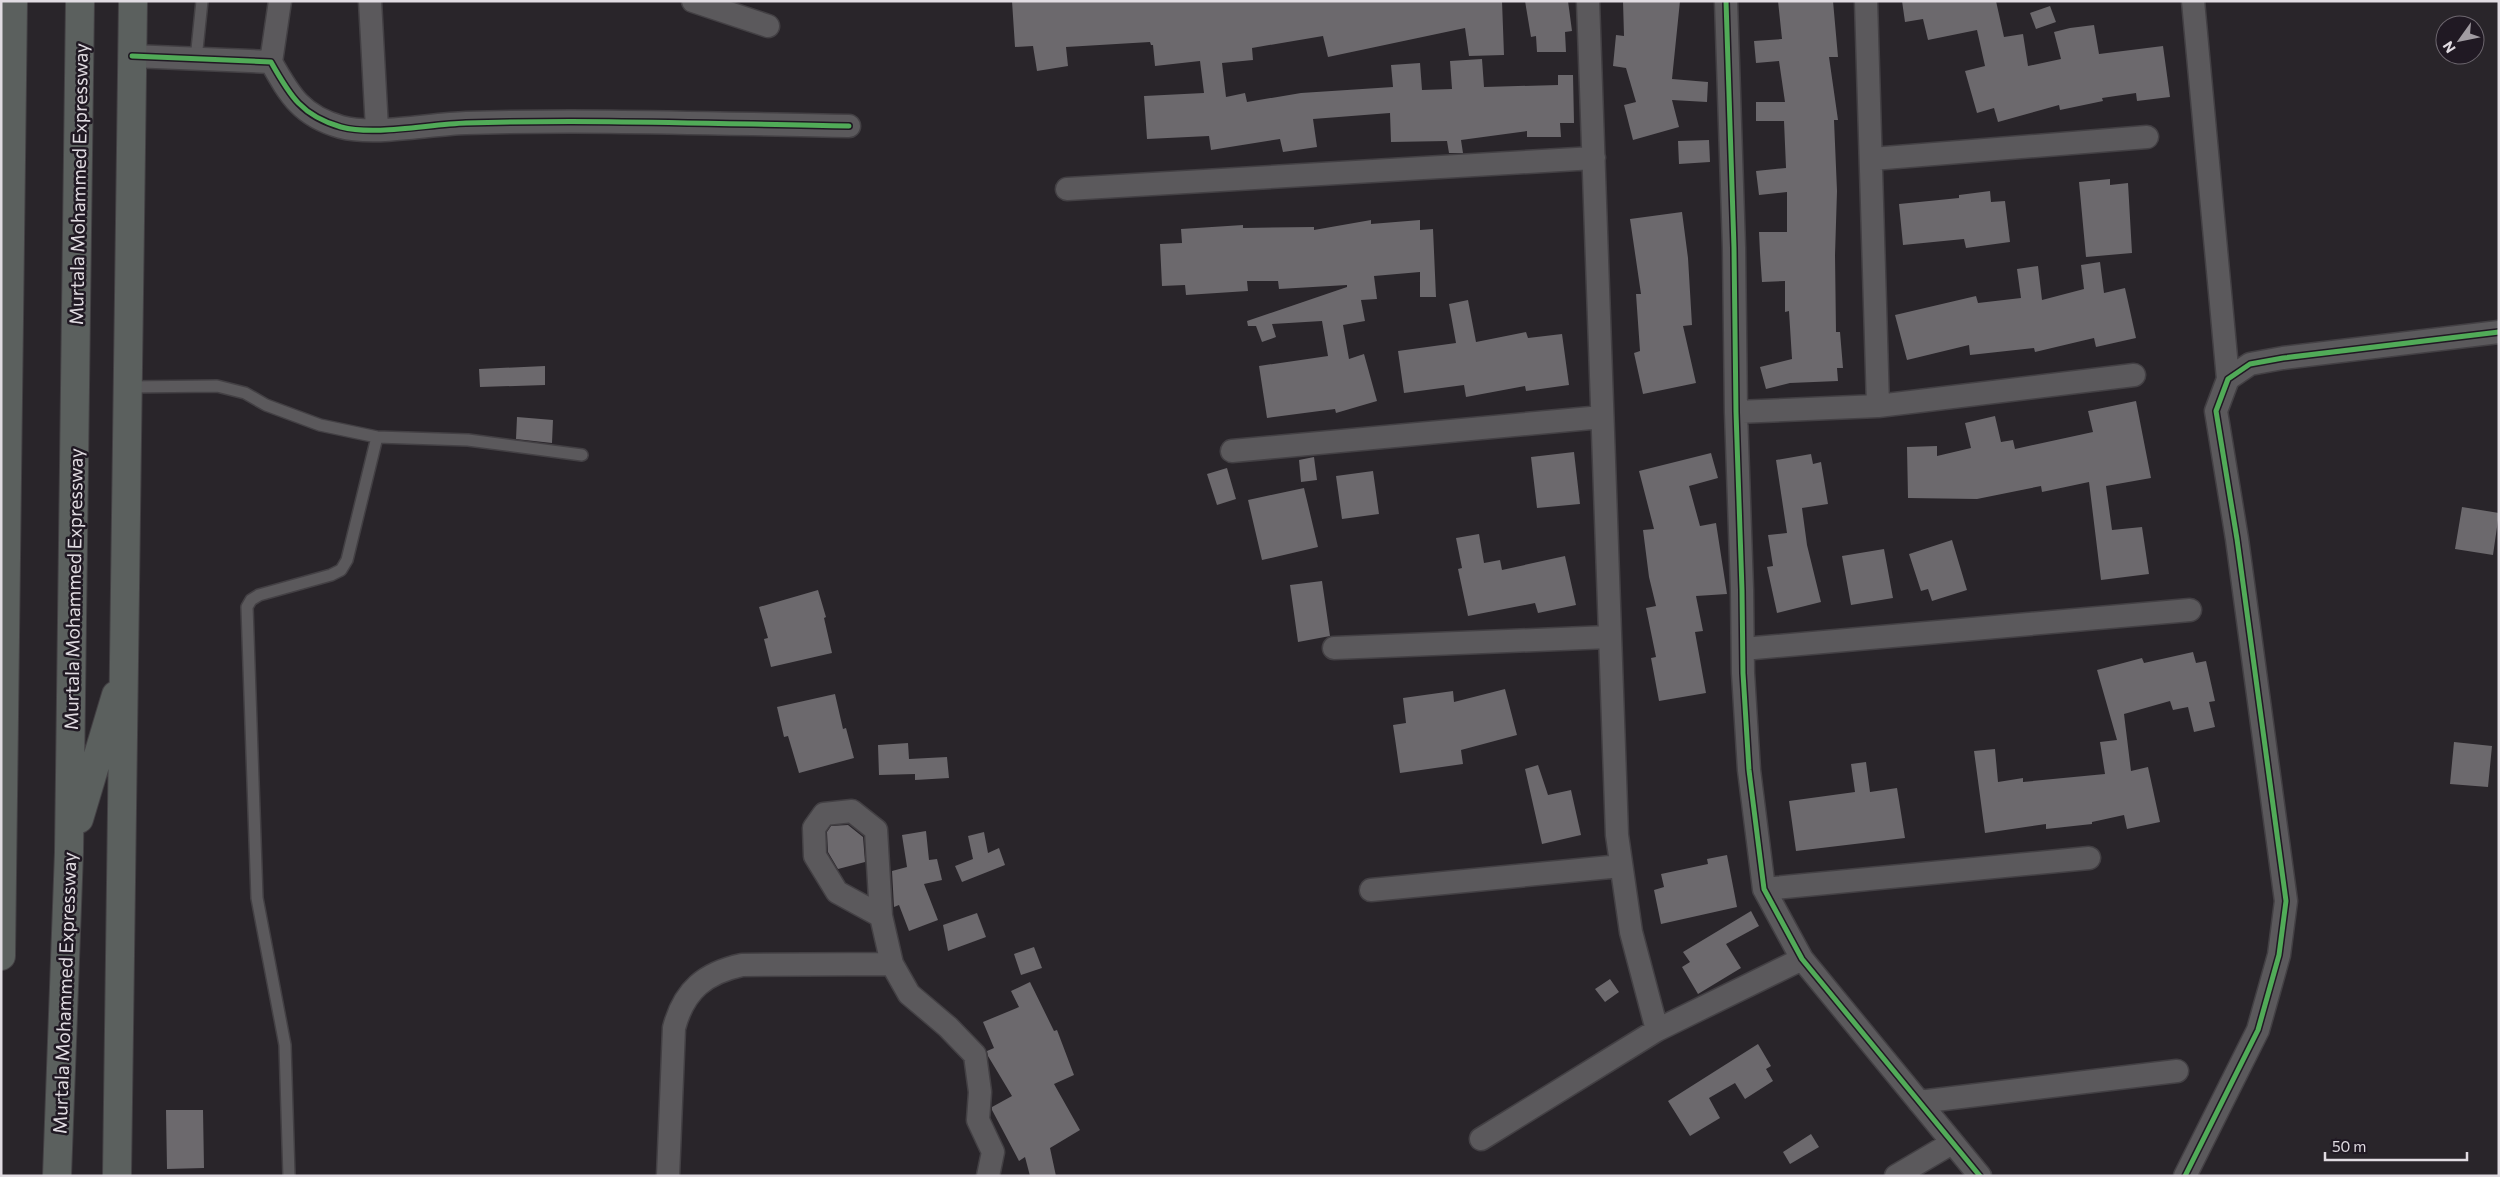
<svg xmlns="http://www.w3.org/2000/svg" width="2500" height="1177" font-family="Commissioner,sans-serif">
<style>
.building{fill:#6c696d}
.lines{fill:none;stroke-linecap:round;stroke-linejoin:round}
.lane-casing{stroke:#434044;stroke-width:14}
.street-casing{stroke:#434044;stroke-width:25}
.highway-casing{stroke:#434044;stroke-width:30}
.lane{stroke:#5b595c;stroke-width:11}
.street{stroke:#5b595c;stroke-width:22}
.highway{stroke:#5b605e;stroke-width:28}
.cycleway-casing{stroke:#201923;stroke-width:8}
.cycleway{stroke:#51ab58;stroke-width:5}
.labels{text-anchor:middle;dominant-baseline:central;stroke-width:5;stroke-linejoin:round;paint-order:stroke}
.street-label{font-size:19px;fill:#e1dce2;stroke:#201923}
</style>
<rect width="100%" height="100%" fill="#29252a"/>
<!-- building -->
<path class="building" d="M1012 1H1502L1504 55 1469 56 1465 28 1328 57 1323 36 1252 48 1253 60 1222 63 1226 97 1245 93 1247 102 1301 93 1393 87 1391 65 1420 63 1422 90 1452 89 1450 61 1482 59 1484 87 1558 85V75H1573L1574 123H1560L1561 137H1527V131L1461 140 1463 153H1449L1447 141 1391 142 1390 113 1313 119 1317 147 1283 152 1280 139 1211 150 1209 136 1147 139 1144 96 1204 93 1200 61 1155 66 1153 45H1151L1150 42 1066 47 1068 66 1037 71 1033 46 1015 47Z
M1525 1H1568L1572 31 1565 32 1566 52H1537L1536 36 1531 37Z
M1623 1H1680L1672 79 1708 82 1707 102 1672 100 1679 127 1633 140 1624 105 1636 102 1626 68 1613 66 1616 35 1624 36Z
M1778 1H1833L1838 57H1829L1838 120H1834L1837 191 1835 255 1836 332H1840L1843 368H1837L1838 381 1790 383 1766 389 1760 367 1792 359 1789 311 1785 312V281L1762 282 1760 253 1759 232H1787V192L1759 195 1756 171 1786 168 1784 121H1756V102H1785L1779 61 1756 63 1754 41 1782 39Z
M1902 1H1996L2004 37 2023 34 2028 66 2061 59 2054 32 2070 28 2094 25 2099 54 2163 46 2170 97 2137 101 2136 93 2102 98 2103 101 2060 110 2059 105 1998 122 1994 108 1977 113 1965 71 1985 66 1977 30 1928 40 1923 19 1905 22Z
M2050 6 2056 22 2036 29 2030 13Z
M1709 140 1710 162 1679 164 1678 141Z
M2110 179V185L2128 183 2132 253 2086 257 2079 182Z
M1990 191 1991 202 2005 201 2010 242 1966 248 1964 239 1903 245 1899 204 1959 198V195Z
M1682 212 1688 258 1692 325 1683 326 1696 383 1643 394 1634 353 1640 351 1636 294H1641L1630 219Z
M1371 220V224L1420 220V230L1433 229 1436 297H1420V272L1374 276 1377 299 1361 300 1365 321 1343 325 1349 359 1364 354 1377 401 1336 413 1335 409 1267 418 1259 366 1328 356 1322 321 1272 324 1276 337 1262 342 1256 326H1248L1247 321 1347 287V285L1279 289 1278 281H1247L1248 291 1186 295 1185 285 1162 286 1160 244 1182 243 1181 229 1243 225V228L1314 227V230Z
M2100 262 2104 293 2125 288 2136 338 2096 347 2094 338 2035 352 2034 348 1970 355 1969 345 1907 360 1895 315 1976 296 1978 303 2021 298 2017 269 2038 266 2042 300 2084 289 2081 265Z
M1468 300 1476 342 1526 332 1528 338 1562 334 1569 385 1526 391 1525 386 1466 397 1464 385 1404 393 1398 351 1456 343 1449 304Z
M545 366V385L480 387 479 369Z
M2136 401 2151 478 2106 486 2112 530 2142 527 2149 574 2101 580 2089 482 2042 492 2041 486 1977 499 1908 498 1907 447 1937 446V456L1971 448 1965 423 1995 416 2001 442 2013 440 2015 449 2093 432 2088 411Z
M517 417 553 420 552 443 516 439Z
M1574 452 1580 504 1537 508 1531 457Z
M1711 453 1718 478 1689 486 1700 526 1716 523 1727 594 1696 596 1703 631 1695 632 1706 693 1659 701 1651 658 1656 657 1646 608 1656 606 1649 577 1643 530 1654 529 1639 471Z
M1811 454 1813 464 1821 462 1828 504 1802 508 1807 545 1821 602 1777 613 1767 567 1773 566 1768 535 1787 533 1776 460Z
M1314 457 1317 480 1301 482 1299 460Z
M1227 468 1236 499 1217 505 1207 474Z
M1373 471 1379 514 1342 519 1336 476Z
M1304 488 1318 547 1262 560 1248 500Z
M2462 507 2499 513 2493 555 2455 549Z
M1479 534 1484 563 1500 560 1502 570 1565 556 1576 605 1538 613 1535 603 1468 616 1458 569 1462 568 1456 538Z
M1952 540 1967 590 1932 601 1928 589 1921 591 1909 554Z
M1884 549 1893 598 1851 605 1842 556Z
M1322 581 1330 636 1298 642 1290 585Z
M818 590 826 617 824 618 832 653 771 667 764 639 768 638 759 607Z
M2193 652 2196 663 2206 661 2215 701 2209 702 2215 727 2194 732 2188 707 2173 710 2170 701 2124 714 2131 771 2148 767 2160 822 2127 829 2124 815 2092 822V824L2046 829V824L1985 833 1974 751 1995 749 1998 782 2023 778V782L2105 774 2100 742 2117 740 2097 670 2142 658 2144 663Z
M1505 689 1517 735 1461 750 1463 764 1400 773 1393 725 1406 723 1403 698 1453 691 1454 702Z
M835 694 843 729 846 728 854 758 799 773 788 736 784 737 777 707Z
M2454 742 2492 746 2488 787 2450 784Z
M908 743 909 759 947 757 949 778 915 780V774L879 775 878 745Z
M1866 762 1870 792 1897 788 1905 838 1796 851 1789 801 1855 792 1851 764Z
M1538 765 1548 795 1571 790 1581 835 1542 844 1525 769Z
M848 825 863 837 865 862 838 869 828 852 827 832 831 826Z
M926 831 929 860 937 859 942 880 924 884 938 920 909 931 899 905 894 907 892 871 907 867 902 835Z
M984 832 988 853 999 848 1005 865 962 882 955 866 973 859 968 836Z
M1727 855 1737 907 1661 924 1654 890 1664 887 1661 874 1708 864 1707 859Z
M1751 911 1759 926 1726 944 1741 968 1698 994 1682 967 1690 962 1683 952Z
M977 913 986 937 948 951 943 925Z
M1034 947 1042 968 1021 975 1014 954Z
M1610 979 1619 992 1605 1002 1595 989Z
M1030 982 1054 1031 1057 1030 1074 1075 1054 1084 1080 1130 1050 1148 1056 1176H1030L1025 1157 1019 1161 992 1110V1107L1012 1096 988 1056 987 1051 994 1048 983 1022 1019 1007 1011 991Z
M1758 1044 1771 1066 1766 1069 1773 1081 1745 1099 1735 1083 1709 1098 1720 1118 1690 1136 1668 1101Z
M166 1110H203L204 1168 167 1169Z
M1811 1134 1819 1147 1790 1164 1783 1152Z"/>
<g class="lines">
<defs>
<path id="lane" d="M196 59 202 1
M128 387 217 386 245 393 266 405 320 425 377 437 468 440 582 455
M289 1176 285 1045 257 898 247 607 251 600 259 595 331 575 341 570 347 560 377 437"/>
<path id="street" d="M370 1 377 129
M693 1 768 26
M1588 1 1617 835 1631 932 1657 1030
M1726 1 1734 248 1736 412 1742 590 1743 673 1749 770 1764 889 1802 959 1980 1176
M1866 1 1878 406
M2193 1 2228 379
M132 56 271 62C290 96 302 116 341 127 375 136 429 124 466 123 593 119 721 124 849 126
M271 62 280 1
M1872 159 2147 137
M1067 189 1594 158
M1736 412 1878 406 2134 375
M1232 451 1602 417
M1334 648 1609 637
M1743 649 2190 610
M1764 889 2089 858
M1371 890 1621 866
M881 916 837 892 815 856 814 828 824 814 852 811 876 830 881 916 892 964 909 994 948 1027 975 1055 980 1092 978 1120 993 1152 988 1176
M1919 1102 2177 1071
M1481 1139 1657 1030 1802 959
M668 1176 674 1028C684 990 705 973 742 965L892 964
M1896 1176 1952 1143
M2185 1176 2258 1030 2279 955 2286 901 2237 539 2216 411 2228 379 2250 364 2283 358 2499 332"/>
<path id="highway" d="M79 819 116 695
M1 956 13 1
M57 1176 69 852 80 1
M117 1176 133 1"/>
</defs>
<!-- lane casing -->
<use href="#lane" class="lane-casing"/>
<!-- street casing -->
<use href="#street" class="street-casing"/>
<!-- highway casing -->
<use href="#highway" class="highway-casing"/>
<!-- lane -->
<use href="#lane" class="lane"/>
<!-- street -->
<use href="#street" class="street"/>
<!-- highway -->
<use href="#highway" class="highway"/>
<defs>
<path id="cycleway" d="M1726 1 1734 248 1736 412 1742 590 1743 673 1749 770 1764 889 1802 959 1980 1176
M132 56 271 62C290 96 302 116 341 127 375 136 429 124 466 123 593 119 721 124 849 126
M2185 1176 2258 1030 2279 955 2286 901 2237 539 2216 411 2228 379 2250 364 2283 358 2499 332"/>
</defs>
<!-- cycleway casing -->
<use href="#cycleway" class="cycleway-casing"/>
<!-- cycleway -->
<use href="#cycleway" class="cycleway"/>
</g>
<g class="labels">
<!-- street labels -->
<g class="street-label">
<text transform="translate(78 184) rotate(-89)">Murtala Mohammed Expressway</text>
<text transform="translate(73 589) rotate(-89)">Murtala Mohammed Expressway</text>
<text transform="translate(64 993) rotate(-88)">Murtala Mohammed Expressway</text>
</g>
</g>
<!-- border -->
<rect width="2500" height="1177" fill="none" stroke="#e1dce2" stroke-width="5"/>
<!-- north arrow -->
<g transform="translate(2460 40) rotate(237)"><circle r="24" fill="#201923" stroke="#6d676f"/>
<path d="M0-4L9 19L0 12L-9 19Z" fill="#a19ca2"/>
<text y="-8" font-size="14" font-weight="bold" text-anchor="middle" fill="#e1dce2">N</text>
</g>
<!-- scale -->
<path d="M2325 1152v8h142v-8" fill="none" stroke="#e1dce2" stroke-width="2.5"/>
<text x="2332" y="1152" font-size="15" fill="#e1dce2" stroke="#201923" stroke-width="4" paint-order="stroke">50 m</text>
</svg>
